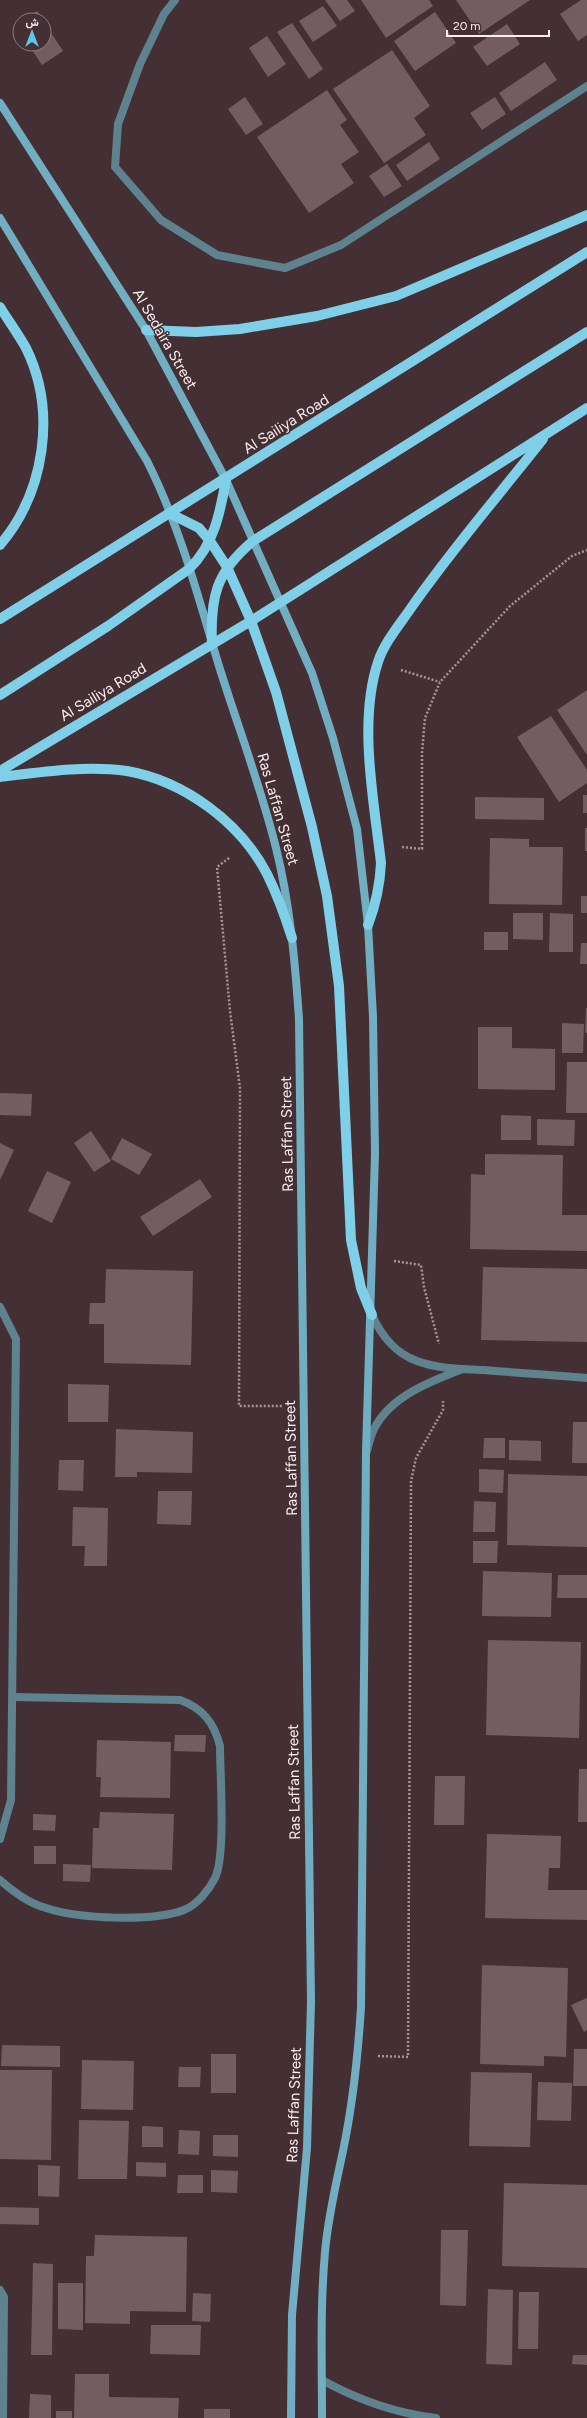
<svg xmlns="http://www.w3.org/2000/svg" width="587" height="2418" font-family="Figtree,Vazirmatn,sans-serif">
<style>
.building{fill:#735d61}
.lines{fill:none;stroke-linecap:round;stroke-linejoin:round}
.path{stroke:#a59599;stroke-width:2.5;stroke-dasharray:2 2;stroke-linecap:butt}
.lane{stroke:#5e838f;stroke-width:8}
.street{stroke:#5e838f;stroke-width:8}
.secondary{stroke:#71aec2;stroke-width:8}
.primary{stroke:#7fcfe8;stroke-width:10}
.labels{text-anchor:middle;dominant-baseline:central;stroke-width:3;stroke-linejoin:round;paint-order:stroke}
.street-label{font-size:15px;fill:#fbeef1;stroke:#443034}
</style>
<rect width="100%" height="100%" fill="#443034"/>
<!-- building -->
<path class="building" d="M325 0H347L355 11 340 21Z
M361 0H429L433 6 386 38Z
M456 0H530L479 34Z
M581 0H587V35L578 41 560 14Z
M323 6 337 26 313 42 299 21Z
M37 11 43 20H22Z
M435 12 456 43 415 71 394 41Z
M20 21V31L15 24Z
M44 22 63 51 42 65 28 44H44Z
M292 23 323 69 309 79 277 32Z
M507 24 520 44 487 66 473 47Z
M267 36 286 64 268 77 249 48Z
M392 50 430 106 414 118 426 135 384 163 333 89Z
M545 62 557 80 511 111 499 93Z
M327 90 347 120 340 125 359 152 341 164 354 183 309 213 257 137Z
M245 97 263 124 246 135 228 109Z
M495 97 506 114 482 130 470 113Z
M429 142 440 159 407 181 396 165Z
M387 164 402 186 384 197 369 176Z
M587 690V755L557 710Z
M551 716 587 770V783L559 802 517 737Z
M583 795H587V813H583Z
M475 797 544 798V820L475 819Z
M585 828H587V851H585Z
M490 838 529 839V847H563L562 905 489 904Z
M581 896H587V913H581Z
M513 913H543V940L513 939Z
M550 913 573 914V952H549Z
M484 932H508V950H484Z
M581 943H587V964H580Z
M586 1008H587V1033H585Z
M562 1023 584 1024 583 1053H562Z
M478 1027H512V1048L555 1049V1090L478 1089Z
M567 1062H587V1113H566Z
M0 1093 32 1094 31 1116 0 1115Z
M501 1115 531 1116V1140H501Z
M537 1119 575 1120 574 1146 537 1145Z
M91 1131 111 1161 94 1172 74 1143Z
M122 1138 152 1154 139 1175 111 1159Z
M0 1143 14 1150 0 1180Z
M485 1154 563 1155 562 1215H587V1251L470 1249 471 1174 485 1175Z
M47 1171 71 1182 52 1223 28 1211Z
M200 1179 212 1197 153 1236 140 1217Z
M483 1267 587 1269V1342L481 1340Z
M106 1269 193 1271 191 1365 104 1363V1324H89L90 1303H105Z
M68 1384 109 1385 108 1422H68Z
M573 1422H587V1463H572Z
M116 1429 193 1432 192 1473 137 1472V1477H115Z
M484 1438H505V1458H483Z
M509 1440 541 1441V1461L509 1460Z
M59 1460H84L83 1491 58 1490Z
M479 1469 504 1470 503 1493 479 1492Z
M508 1474 587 1476V1547L507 1545Z
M158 1491H192L191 1525 157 1524Z
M474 1501 496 1502 495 1532H473Z
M73 1507 108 1508 107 1566H84L85 1546H72Z
M473 1541H498L497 1563H473Z
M483 1571 552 1573 551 1617 482 1616Z
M558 1575H587V1598H557Z
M488 1640 581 1642 579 1738 486 1735Z
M175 1735H206L205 1752 174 1751Z
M97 1740 171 1742 170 1798 100 1797 101 1777H96Z
M579 1769H587V1822H578Z
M435 1776H465L464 1825H434Z
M100 1812 174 1814 172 1870 92 1868 93 1828H99Z
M33 1814 56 1815 55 1831 33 1830Z
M487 1834 561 1836 560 1868H549L548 1890H587V1920L485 1918Z
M34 1846H56V1864H34Z
M63 1864 91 1865 90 1882 63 1881Z
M482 1965 568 1968 566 2057 544 2056V2066L480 2064Z
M587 1998V2030L584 2032 571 2005Z
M2 2045 60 2046V2067L1 2066Z
M574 2049H587V2086H573Z
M211 2054H236V2093H211Z
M82 2060 134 2061 133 2110 81 2109Z
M179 2067H201L200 2087H178Z
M0 2070H52L51 2160 0 2159Z
M471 2072 532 2073 530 2147 469 2146Z
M538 2082 572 2083 571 2121 537 2120Z
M79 2120 129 2121 127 2179H78Z
M142 2126 163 2127V2147H142Z
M179 2130 200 2131 199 2155 178 2154Z
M213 2135H238V2157L213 2156Z
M136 2162 166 2163V2177L136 2176Z
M38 2165 60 2166 59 2197 38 2196Z
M211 2170 238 2171 237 2193 211 2192Z
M178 2175H203V2193H177Z
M504 2183 587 2185V2268L502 2266Z
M0 2207 39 2208V2225L0 2224Z
M441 2230H468L466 2306 440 2305Z
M95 2235 187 2237 186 2312 130 2311V2324L85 2323 86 2256H94Z
M33 2263 53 2264 52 2355H31Z
M58 2283H83V2330L58 2329Z
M488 2289 513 2290 512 2365 486 2364Z
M519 2292H539L538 2349H518Z
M193 2293 211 2294 210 2322 192 2321Z
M151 2325H201L200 2355 150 2354Z
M573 2355H587V2365L572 2364Z
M75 2374H109V2397L179 2398 178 2418H74Z
M30 2394 51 2395V2418H29Z
M204 2409H230V2418H204Z
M56 2411H72V2418H56Z"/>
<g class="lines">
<!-- path -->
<path class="path" d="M401 670 440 682
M402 847 422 849V753L425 718 440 682 510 606 572 556 587 550
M229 858 217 867 230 1011 240 1088 239 1406H282
M394 1261 421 1265 424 1287 439 1344
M378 2056 408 2057 411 1481 416 1458 443 1410V1401"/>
<!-- lane -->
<path class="lane" d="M175 0 164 14 140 64 118 124 115 167 161 220 217 255 285 268 341 245 587 86
M0 1880C14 1892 28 1903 46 1908 79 1919 152 1922 184 1910 197 1905 209 1890 215 1878 226 1856 220 1774 220 1746 214 1722 202 1708 180 1700L13 1697"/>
<!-- street -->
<path class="street" d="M0 1307 16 1339 11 1800 0 1839
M372 1315C381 1335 396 1354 417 1361 438 1369 462 1369 484 1370 518 1373 553 1375 587 1378
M367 1451C369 1443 371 1434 375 1427 392 1396 429 1382 460 1370
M0 2290 4 2297 3 2418
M322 2380C358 2400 394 2413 436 2418"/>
<!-- secondary -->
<path class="secondary" d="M0 103 146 330 226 480 312 673 333 738 357 829 368 925 373 1017 375 1154 366 1452 361 2007C358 2055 353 2103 343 2151 336 2184 328 2217 325 2252 320 2307 322 2363 322 2418
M0 218 147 461C180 526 198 597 219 666 238 727 261 787 276 848 290 904 295 961 299 1019L311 2002 307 2148 292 2315 291 2418"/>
<!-- primary -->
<path class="primary" d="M0 307C8 320 18 334 26 348 57 411 45 492 0 545
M146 330 196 332 240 329 317 316 396 296 587 215
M171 514 199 528 210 541 227 567 251 621 276 692 312 827 327 896 339 986 351 1240 361 1288 372 1315
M0 619 587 252
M212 644C210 597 216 572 253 541L587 332
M0 695 108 626 189 569C214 545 220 513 226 480
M0 771 251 621 587 408
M0 777C41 772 86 765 127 771 184 781 240 822 267 874 277 894 285 916 292 938
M368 925C376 904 380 885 381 863 374 801 358 722 378 662 384 643 400 624 411 608 452 549 499 495 543 439"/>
</g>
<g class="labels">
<!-- street labels -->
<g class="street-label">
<text transform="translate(165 339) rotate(60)">Al Sedaira Street</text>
<text transform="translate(286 424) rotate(-32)">Al Sailiya Road</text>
<text transform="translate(103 692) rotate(-31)">Al Sailiya Road</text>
<text transform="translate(278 809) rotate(74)">Ras Laffan Street</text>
<text transform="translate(287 1134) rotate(-91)">Ras Laffan Street</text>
<text transform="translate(291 1458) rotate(-91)">Ras Laffan Street</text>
<text transform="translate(294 1782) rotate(-91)">Ras Laffan Street</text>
<text transform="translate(294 2105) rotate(-88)">Ras Laffan Street</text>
</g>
</g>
<!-- north arrow -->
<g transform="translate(32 32)"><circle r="19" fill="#443034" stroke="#8d7c80"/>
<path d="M0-3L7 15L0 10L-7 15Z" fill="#5bc8e7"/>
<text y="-6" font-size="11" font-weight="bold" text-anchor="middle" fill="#fbeef1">ش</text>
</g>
<!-- scale -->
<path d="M447 30v6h102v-6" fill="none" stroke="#fbeef1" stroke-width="2"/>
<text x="453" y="30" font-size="12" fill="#fbeef1" stroke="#443034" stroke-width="3" paint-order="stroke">20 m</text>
</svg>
